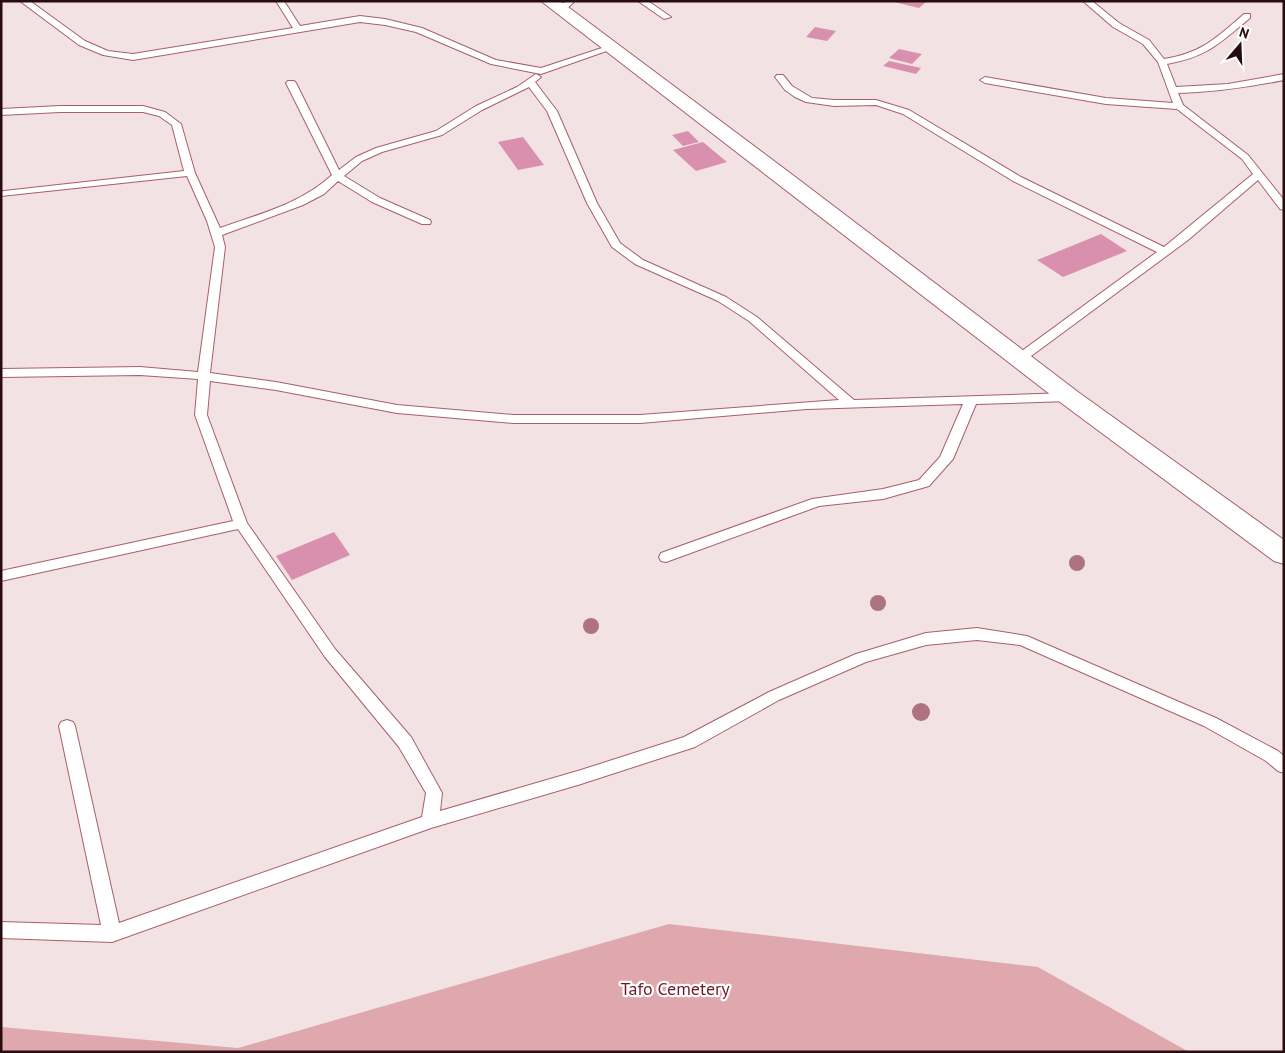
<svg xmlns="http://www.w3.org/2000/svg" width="1285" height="1053" font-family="'PT Sans',sans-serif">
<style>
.green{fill:#dea8ad}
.building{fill:#d990af}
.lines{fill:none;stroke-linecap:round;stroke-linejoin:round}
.service-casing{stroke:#a85f68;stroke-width:2}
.tertiary-casing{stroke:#a85f68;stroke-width:2}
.service{fill:#fff;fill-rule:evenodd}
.tertiary{fill:#fff;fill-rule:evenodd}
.tree{fill:#ad737f}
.labels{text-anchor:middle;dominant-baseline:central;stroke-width:4.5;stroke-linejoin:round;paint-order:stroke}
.near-park-label{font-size:18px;fill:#73182d;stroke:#fff}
</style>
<rect width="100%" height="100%" fill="#f3e2e3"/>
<!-- green -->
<path class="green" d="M669 924 1038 967 1189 1052H1V1027L238 1048Z"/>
<!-- building -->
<path class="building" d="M890 1H927L919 8Z
M815 27 836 31 827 41 806 37Z
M899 49 922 54 912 64 889 58Z
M889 61 921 68 916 74 883 66Z
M688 131 699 142 683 146 672 135Z
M523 137 544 165 518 170 498 142Z
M703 142 727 162 696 171 673 150Z
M1101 234 1127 251 1063 277 1037 260Z
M334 532 350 555 292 580 276 556Z"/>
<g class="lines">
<defs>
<path id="service" d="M20 1H30L85 41 108 51 133 54 293 28 276 1H284L300 26 360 16 385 19 422 28 496 60 541 68 608 46 615 48 541 74 491 64 416 32 385 25 360 22 133 60 103 55 79 45Z
M566 1H575L563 12H557V8Z
M638 1H648L671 17 664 19Z
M1083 1H1092L1119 23 1149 40 1164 59C1202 53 1216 38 1244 14H1250V18C1220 43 1207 57 1167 64L1176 87 1228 84 1284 74V80C1249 87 1214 92 1178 93L1183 105 1248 155 1284 200V210L1280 209 1258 180 1188 240 1023 362H1015L1013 359 1015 356 1157 252 1013 181 903 114 876 105 834 106 806 102 795 97 785 90 775 77 777 75H783L792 86 812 98 834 100H876L909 110 1021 177 1164 247 1253 174 1242 159 1177 109 1106 104 985 83 980 80 985 77 1106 98 1173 103 1158 62 1143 44 1113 27Z
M536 74 541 77 535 82 557 111 597 203 620 243 643 260 726 297 757 317 854 400 1069 393 1075 397 1069 401 976 404 953 459 929 486 883 499 819 506 666 562 661 561 659 557 661 553 812 499 883 489 919 480 940 457 963 404 807 409 640 423H514L397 413 276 390 210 381 207 415 247 523 335 649 411 737 442 793 440 811 581 770 684 737 769 692 856 654 926 633 977 628 1027 636 1216 718 1278 751 1284 756V773L1278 771 1266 761 1204 726 1020 645 977 640 926 645 866 662 779 700 695 747 581 784 431 828 112 942 1 938V922L101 925 59 726 61 722 67 720 73 722 75 726 119 923 422 817 426 793 399 747 325 657 238 529 1 581V571L233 521 195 415 198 379 140 375 1 377V369L140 367 198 372 215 247 207 221 187 176 1 196V192L4 191 184 171 172 125 159 116 143 112H60L1 115V109L60 106H143L165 112 181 124 195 173 220 228C259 214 301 204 332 175L286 83 288 81H294L296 83 339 170 356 157 376 148 436 131 476 106 517 87ZM529 87 547 111 587 203 612 247 635 264 718 301 749 321 839 400 640 415H514L397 405 276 382 210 373 225 247 222 235 303 205 324 194 338 181 372 202 422 224H430L431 222 430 220 380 198 344 176 362 161 382 152 442 135 482 110Z"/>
<path id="tertiary" d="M541 1H560L798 179 1078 392 1284 540V564L1274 561 1060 402Z"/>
</defs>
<!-- service casing -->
<use href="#service" class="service-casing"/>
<!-- tertiary casing -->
<use href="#tertiary" class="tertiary-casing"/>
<!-- service -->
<use href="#service" class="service"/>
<!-- tertiary -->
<use href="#tertiary" class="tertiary"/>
</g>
<!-- trees -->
<g class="tree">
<circle cx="1077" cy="563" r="8"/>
<circle cx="878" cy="603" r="8"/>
<circle cx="591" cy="626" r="8"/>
<circle cx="921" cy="712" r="9"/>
</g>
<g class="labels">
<!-- near-park labels -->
<g class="near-park-label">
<text x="675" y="988">Tafo Cemetery</text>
</g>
</g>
<!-- border -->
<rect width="1285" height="1053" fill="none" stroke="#280c10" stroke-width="5"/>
<!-- north arrow -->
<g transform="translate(1240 45) rotate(19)" stroke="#ffffff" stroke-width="4" paint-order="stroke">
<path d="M0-4L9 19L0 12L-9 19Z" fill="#280c10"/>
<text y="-8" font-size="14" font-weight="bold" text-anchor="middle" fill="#280c10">N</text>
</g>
</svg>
